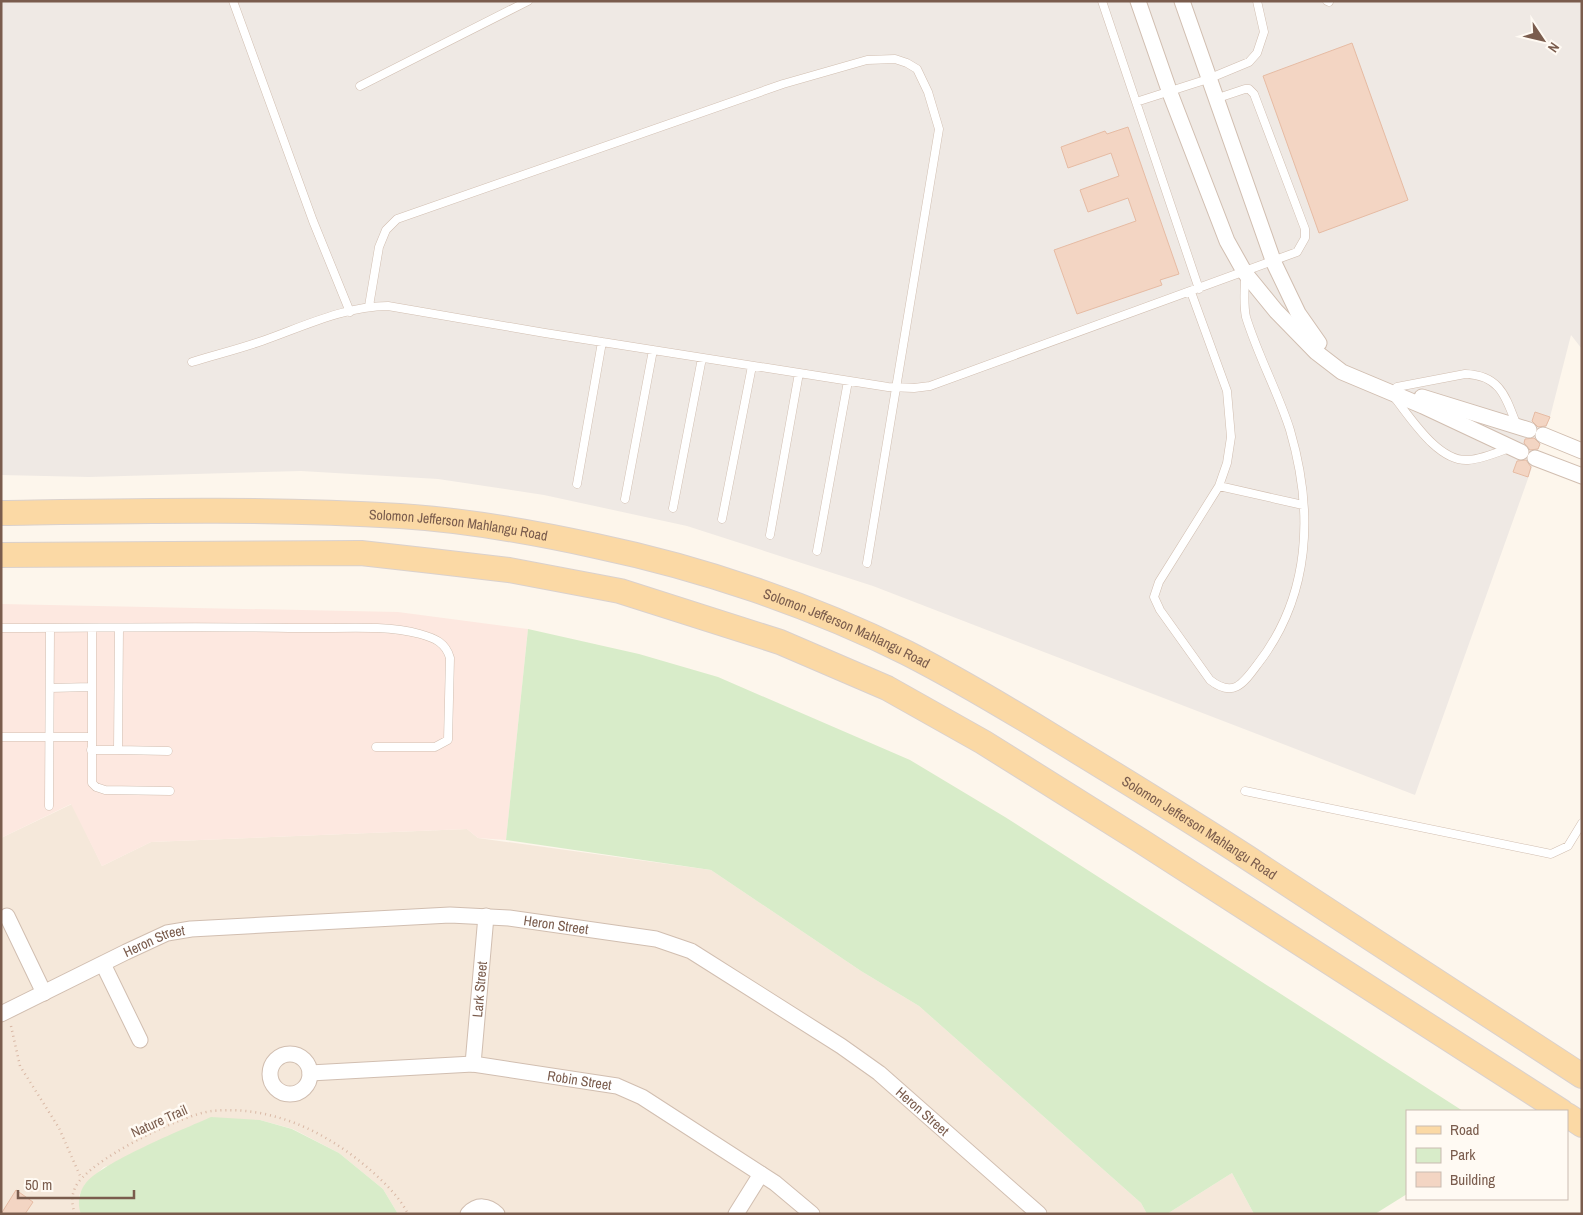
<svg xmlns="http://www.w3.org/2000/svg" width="1583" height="1215" font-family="'Archivo Narrow',sans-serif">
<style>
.residential{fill:#f5e8da}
.commercial{fill:#fde8e0}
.industrial{fill:#efe9e4}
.green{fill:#d8ecc9}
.building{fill:#f3d5c3;stroke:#e6bba3}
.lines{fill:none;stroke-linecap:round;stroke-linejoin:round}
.lane-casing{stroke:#d1beb0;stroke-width:9}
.street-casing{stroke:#d1beb0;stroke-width:17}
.primary-casing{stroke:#dad1cd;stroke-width:26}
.path{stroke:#d9b8a5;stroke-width:2.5;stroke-dasharray:1 4;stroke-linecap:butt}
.lane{stroke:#fff;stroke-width:8}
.street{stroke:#fff;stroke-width:15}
.primary{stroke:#fbd9a5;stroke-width:24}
.labels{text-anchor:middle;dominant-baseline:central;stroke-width:5;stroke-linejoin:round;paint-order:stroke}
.street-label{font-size:14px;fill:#7a5c4d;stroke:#fffaf3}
</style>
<rect width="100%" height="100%" fill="#fdf6ec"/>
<!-- residential -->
<path class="residential" d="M72 804 102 866 151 842 467 829 478 838 711 870 861 971 919 1006 1141 1203 1147 1214H398L383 1189 339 1153 293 1129 260 1120 104 1167 85 1184 79 1196 81 1214H1V838Z
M1232 1173 1254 1214H1167Z"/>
<!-- commercial -->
<path class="commercial" d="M1 604 398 612 528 629 506 840 478 838 467 829 151 842 102 866 71 804 1 838Z"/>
<!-- industrial -->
<path class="industrial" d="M1 1H1582V349L1571 335 1550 417 1415 795 873 586 687 526 544 495 438 479 301 471 89 477 1 475Z"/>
<!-- green -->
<path class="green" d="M528 629 639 654 718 677 910 760 1005 817 1463 1111H1407V1194L1375 1214H1254L1232 1173 1167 1214H1147L1141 1203 919 1006 861 971 711 870 506 840Z
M211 1117 260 1120 292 1129 339 1153 383 1189 398 1214H81C77 1205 79 1192 85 1184 102 1162 182 1130 211 1117Z"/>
<!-- building -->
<path class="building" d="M1352 43 1408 200 1319 233 1263 76Z
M1128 127 1179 274 1160 280 1162 285 1077 314 1054 250 1136 221 1128 198 1088 212 1080 190 1119 176 1111 153 1068 168 1061 147 1105 131 1107 134Z
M1535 412 1550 417 1546 426 1538 427 1532 421Z
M1534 438 1540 444 1538 449 1530 450 1524 443 1525 439Z
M1526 460 1531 467 1528 477 1513 472 1517 461Z
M16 1190 33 1202 25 1214H1Z"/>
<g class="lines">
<defs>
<path id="lane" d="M233 1 313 221 350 312
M1102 1 1199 289
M1327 1 1329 2
M360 86 528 1
M1136 102 1208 79 1249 62 1257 53 1264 32 1257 1
M1191 292 1227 391 1231 437 1227 463 1219 486 1159 582 1154 597 1160 610 1210 680C1233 698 1243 684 1257 665 1311 596 1314 512 1290 430 1278 392 1258 356 1246 317 1243 304 1245 288 1245 275
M369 306 379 247 386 230 397 219 783 84 867 60 895 59 907 63 917 69 928 92 939 129 867 563
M192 362C215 355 239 349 262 341 302 327 345 306 388 306L545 333 888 387 914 388 930 386 1297 252 1305 238V229L1254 94 1249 89H1245L1215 99
M1397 387 1465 374C1501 375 1506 398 1517 426
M1394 397C1411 418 1438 462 1468 460 1482 459 1496 453 1509 448
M577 484 602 342
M1219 486 1303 505
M625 499 653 350
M673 508 702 358
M722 519 752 366
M770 535 799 373
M817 551 848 381
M1 628C100 628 199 626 299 628 338 629 382 624 420 634 435 638 446 643 450 658L448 740 435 747H376
M92 628V783L96 787 105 790 170 791
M119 628 118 750 168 751
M50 688 91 687
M1 737H91
M91 750H118
M1245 791 1551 854 1568 846 1582 823
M49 806 50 628"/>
<g id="street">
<path d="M1138 1 1170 93 1227 241 1245 273 1276 311 1316 352 1342 372 1423 406 1521 452"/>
<path d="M1182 1 1274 263 1298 313 1319 343"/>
<path d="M1422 397 1529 430"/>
<path d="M1543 435 1582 451"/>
<path d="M1535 458 1582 476"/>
<path d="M7 916 44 993"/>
<path d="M103 964 140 1040"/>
<path id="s1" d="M1 1014 126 952 167 933 191 929 450 915 509 918 656 939 691 951 841 1046 879 1073 1039 1214"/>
<circle cx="290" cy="1074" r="20"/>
<path id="s2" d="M473 1064 486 916"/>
<path id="s3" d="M310 1073 473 1064 617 1086 642 1097 775 1183 812 1214"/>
<path d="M468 1214C477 1204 488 1205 497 1214"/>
<path d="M736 1214 761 1174"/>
</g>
<g id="primary">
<path id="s4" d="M1 513C134 511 267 508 400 516 465 520 532 532 596 546 701 568 811 605 907 653 958 679 1008 709 1057 739 1121 778 1185 817 1248 858 1359 931 1470 1003 1582 1076"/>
<path d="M1 555 361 553 432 561 509 570 620 591 780 642 887 688 983 742 1141 841 1561 1111"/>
<path d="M1567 1115 1582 1125"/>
</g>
</defs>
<!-- lane casing -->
<use href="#lane" class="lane-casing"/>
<!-- street casing -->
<use href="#street" class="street-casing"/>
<!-- primary casing -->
<use href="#primary" class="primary-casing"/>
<!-- path -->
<path class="path" d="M11 1026 20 1066 59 1128 81 1178
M75 1214C72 1205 71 1197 75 1188 86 1161 183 1114 212 1111 270 1105 325 1131 368 1168 383 1181 399 1196 408 1214"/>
<!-- lane -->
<use href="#lane" class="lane"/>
<!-- street -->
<use href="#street" class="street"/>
<!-- primary -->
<use href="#primary" class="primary"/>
</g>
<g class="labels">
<!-- street labels -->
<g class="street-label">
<text stroke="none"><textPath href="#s4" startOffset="458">Solomon Jefferson Mahlangu Road</textPath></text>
<text stroke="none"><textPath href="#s4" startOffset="862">Solomon Jefferson Mahlangu Road</textPath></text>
<text stroke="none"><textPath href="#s4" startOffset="1268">Solomon Jefferson Mahlangu Road</textPath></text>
<text stroke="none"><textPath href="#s1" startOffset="575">Heron Street</textPath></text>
<text stroke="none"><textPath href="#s1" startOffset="170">Heron Street</textPath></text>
<text stroke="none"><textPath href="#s2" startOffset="75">Lark Street</textPath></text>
<text stroke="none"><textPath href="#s3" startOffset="271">Robin Street</textPath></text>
<text stroke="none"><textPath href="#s1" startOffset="995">Heron Street</textPath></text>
<text transform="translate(159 1121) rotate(-24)">Nature Trail</text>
</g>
</g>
<!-- border -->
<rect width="1583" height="1215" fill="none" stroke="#7a5c4d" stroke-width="5"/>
<!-- legend -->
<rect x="1406" y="1110" width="162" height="90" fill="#fffaf3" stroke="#cabbb1"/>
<rect x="1416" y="1126" width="25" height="8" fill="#fbd9a5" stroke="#cabbb1"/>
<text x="1450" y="1135" font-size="15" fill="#7a5c4d">Road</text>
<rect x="1416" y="1148" width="25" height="15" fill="#d8ecc9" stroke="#cabbb1"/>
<text x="1450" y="1160" font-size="15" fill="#7a5c4d">Park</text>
<rect x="1416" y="1172" width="25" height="15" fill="#f3d5c3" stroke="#cabbb1"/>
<text x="1450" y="1185" font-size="15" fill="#7a5c4d">Building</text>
<!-- north arrow -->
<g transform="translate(1543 40) rotate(125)" stroke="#fffaf3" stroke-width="4" paint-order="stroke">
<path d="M0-4L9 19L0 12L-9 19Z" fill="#7a5c4d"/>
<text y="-8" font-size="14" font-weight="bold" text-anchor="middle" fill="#7a5c4d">N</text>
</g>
<!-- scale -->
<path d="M18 1190v8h116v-8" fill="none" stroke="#7a5c4d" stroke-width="2.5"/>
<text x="25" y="1190" font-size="15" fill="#7a5c4d" stroke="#fffaf3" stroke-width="4" paint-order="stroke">50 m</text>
</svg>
